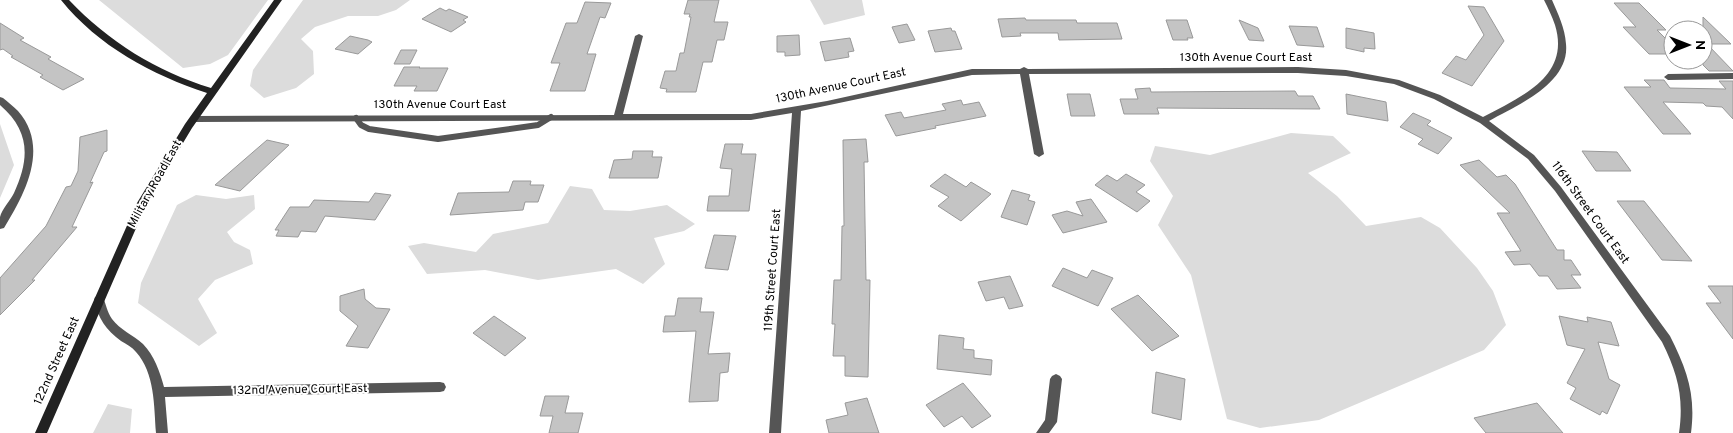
<svg xmlns="http://www.w3.org/2000/svg" width="1733" height="433" font-family="Overpass,sans-serif">
<style>
.green{fill:#dcdcdc}
.building{fill:#c4c4c4;stroke:#999}
.lines{fill:none;stroke-linecap:round;stroke-linejoin:round}
.lane{stroke:#555;stroke-width:6}
.street{fill:#555;fill-rule:evenodd}
.secondary{fill:#222;fill-rule:evenodd}
.labels{text-anchor:middle;dominant-baseline:central;stroke-width:4;stroke-linejoin:round;paint-order:stroke}
.street-label{font-size:12px;fill:#000;stroke:#fff}
</style>
<rect width="100%" height="100%" fill="#fff"/>
<!-- green -->
<path class="green" d="M99 0H268L228 55 210 64 183 68Z
M303 0H410L396 10 378 16H348L315 27 301 39 313 51 314 74 296 88 264 98 250 86 253 70Z
M810 0H862L865 15 824 25Z
M0 124 14 165 0 198Z
M1291 133 1333 136 1351 153 1308 173 1337 196 1366 226 1421 217 1440 228 1477 268 1493 291 1506 325 1484 350 1319 420 1260 428 1227 419 1191 275 1158 225 1173 196 1150 161 1155 146 1210 155Z
M570 186 592 189 604 210 630 211 667 205 695 224 684 231 654 238 665 264 643 284 616 269 538 280 485 270 427 274 408 246 424 243 476 252 493 234 548 223Z
M196 195 226 199 254 195 255 209 227 232 234 242 250 250 253 264 215 280 198 299 217 333 199 346 138 303 141 283 177 205Z
M108 404 132 409 130 433H93Z"/>
<!-- building -->
<path class="building" d="M688 0H719L714 22H728L724 40H717L712 62H703L696 92H666L667 89 660 88 665 71H676L680 53H684L691 17H689L690 14H684Z
M585 2 611 3 605 18 600 17 587 54H596L585 91H550L560 63H551L566 23H577Z
M1614 3H1639L1666 30H1657L1673 46V54H1649L1623 27H1636Z
M1468 6 1484 7 1504 41 1472 86 1442 73 1456 56 1466 60 1484 35Z
M440 8 446 11 449 9 468 17 463 20 466 22 451 32 422 19Z
M1703 17 1731 44H1707L1733 71H1709L1703 65Z
M1025 18 1026 20H1076L1077 23H1117L1122 39 1059 40 1058 33H1020L1021 36 1002 37 998 19Z
M1166 20H1187L1193 38H1187L1188 40H1173Z
M1239 20 1258 28 1264 41 1249 40Z
M0 23 24 38 20 40 51 57 48 59 84 79 63 90 40 77 43 75 11 57 13 56 3 49 0 50Z
M907 24 915 40 899 43 892 27Z
M1289 26 1317 27 1324 47 1297 45Z
M951 28 952 31H955L962 49 935 52 928 31Z
M1346 28 1374 33 1375 49 1364 48V52L1346 48Z
M799 35 800 55 785 56V52H777V36Z
M350 36 368 40 372 42 358 54 335 49Z
M850 38 854 51 848 52 849 57 825 61 820 42Z
M401 50H417L410 64H394Z
M404 67H420L419 68H448L437 91H414L417 86H394Z
M1644 80H1664L1670 88 1726 89 1719 81H1733V119L1722 107 1706 106 1703 103 1663 102 1691 134H1663L1624 87H1651Z
M1150 88 1151 92 1295 91 1298 96H1313L1320 109 1157 108 1159 114H1124L1120 99H1138L1135 89Z
M1067 94H1090L1095 116H1071Z
M1346 94 1386 102 1388 121 1347 114Z
M961 100 963 105 979 102 986 116 935 126 936 128 896 136 885 115 901 112 904 118 946 110 942 104Z
M1413 113 1431 121 1427 125 1452 138 1438 154 1418 144 1423 139 1400 127Z
M107 130V151L104 152 90 183 93 182 72 227H77L32 280H35L0 315V278L46 226 66 187 71 186 78 171 80 137Z
M866 139 868 162H864L866 280H870L868 377 845 376V356H833L835 324H832L834 280H841L842 226H844L843 140Z
M267 140 289 145 240 191 215 185Z
M725 144H743L741 154H756L749 211H707L709 196H729L732 169 720 168Z
M633 151H653L652 157H662L658 178H609L614 160 632 159Z
M1582 151 1617 152 1631 171H1596Z
M1479 160 1497 177 1506 175 1515 184 1557 250H1564V260H1571L1581 275H1571L1581 288 1557 289 1548 276H1539L1530 264 1514 265 1505 252 1521 251 1497 213H1510L1460 165Z
M945 174 966 187 971 182 991 194 961 221 938 206 949 197 930 186Z
M1126 174 1145 185 1136 192 1150 201 1137 212 1095 185 1107 175 1117 181Z
M513 181H531L530 185H544L538 202H525L523 210 450 215 458 193 509 192Z
M1012 190 1030 195 1028 200 1035 202 1027 225 1001 217Z
M375 193 391 195 375 220 325 216 316 232 301 231 298 237 276 236 279 230H275L290 207H309L314 200 369 202Z
M1091 199 1107 222 1063 233 1052 215 1067 211 1083 216 1076 202Z
M1617 201H1644L1692 261 1662 260Z
M714 235 736 236 728 270 705 268Z
M1063 268 1087 278 1092 270 1113 278 1098 306 1052 286Z
M1010 276 1023 306 1009 309 1004 297 986 301 978 282Z
M1708 286H1733V339L1706 303H1721Z
M364 289 365 299 376 308 390 309 368 348 346 346 358 326 340 311V296Z
M1138 295 1179 336 1152 351 1111 309Z
M678 298H702L700 312H714L708 354 730 353 728 372 720 373 718 401 689 402 696 331 663 332 665 316H675Z
M494 316 526 338 505 356 473 333Z
M1559 316 1588 322 1587 317 1611 322 1619 346 1598 342 1609 379 1620 385 1607 414 1602 411 1600 415 1570 399 1576 388 1567 383 1585 349 1567 345Z
M939 335 964 338 963 349 974 350V358L992 360 991 375 937 369Z
M1156 372 1185 379 1181 420 1152 413Z
M963 383 991 416 972 428 962 416 944 427 926 405Z
M545 396H569L565 413H583L578 433H549L553 416H540Z
M867 398 879 433H829L826 420 848 415 845 403Z
M1537 403 1563 433H1486L1474 418Z"/>
<g class="lines">
<!-- lane -->
<path class="lane" d="M356 118 361 125 369 129 438 139 538 125 551 117"/>
<!-- street -->
<path class="street" d="M1544 0H1552C1558 14 1565 28 1566 44 1570 83 1518 105 1489 121L1534 155 1561 187 1670 336C1687 370 1696 394 1691 433H1679C1684 398 1678 374 1662 342L1555 191 1528 159 1480 123 1434 99 1394 84 1346 76 1298 73 1029 74 1044 154 1039 157 1034 154 1020 74 972 75 801 111 781 433H769L792 113 751 120 194 122 189 119 194 116 614 115 635 36 639 34 643 36 623 114H751L827 101 972 69H1020L1024 67 1028 69 1298 67 1346 70 1399 80 1440 95 1483 117C1520 97 1571 77 1555 25 1552 16 1548 8 1544 0Z
M1733 73V79L1668 80 1664 77 1668 74Z
M0 97 3 98C8 102 13 106 18 111 50 147 25 194 4 228L0 229C0 225 0 220 0 217 2 209 10 201 14 193 30 158 30 131 0 105Z
M99 296 103 297C106 304 107 312 112 319 120 330 133 335 143 344 154 355 160 372 164 387L440 382 444 383 446 387 444 391 440 392 165 397 168 433H156C154 406 155 373 136 352 132 347 126 344 121 341 106 330 98 318 94 300L95 297Z
M1056 374 1060 376 1062 379 1057 422 1049 433H1036L1045 420 1050 379 1052 376Z"/>
<!-- secondary -->
<path class="secondary" d="M61 0H69C109 42 156 71 211 88L274 0H282L192 128 147 203 47 433H35L137 203 185 124 207 93C152 75 98 46 61 0Z"/>
</g>
<g class="labels">
<!-- street labels -->
<g class="street-label">
<text x="1246" y="58">130th Avenue Court East</text>
<text transform="translate(841 86) rotate(-12)">130th Avenue Court East</text>
<text x="440" y="105">130th Avenue Court East</text>
<text transform="translate(155 184) rotate(-61)">Military Road East</text>
<text transform="translate(1590 213) rotate(54)">116th Street Court East</text>
<text transform="translate(773 270) rotate(-86)">119th Street Court East</text>
<text transform="translate(57 361) rotate(-66)">122nd Street East</text>
<text transform="translate(300 390) rotate(-1)">132nd Avenue Court East</text>
</g>
</g>
<!-- north arrow -->
<g transform="translate(1688 45) rotate(90)"><circle r="24" fill="#ffffff" stroke="#999999"/>
<path d="M0-4L9 19L0 12L-9 19Z" fill="#000000"/>
<text y="-8" font-size="14" font-weight="bold" text-anchor="middle" fill="#000000">N</text>
</g>
</svg>
